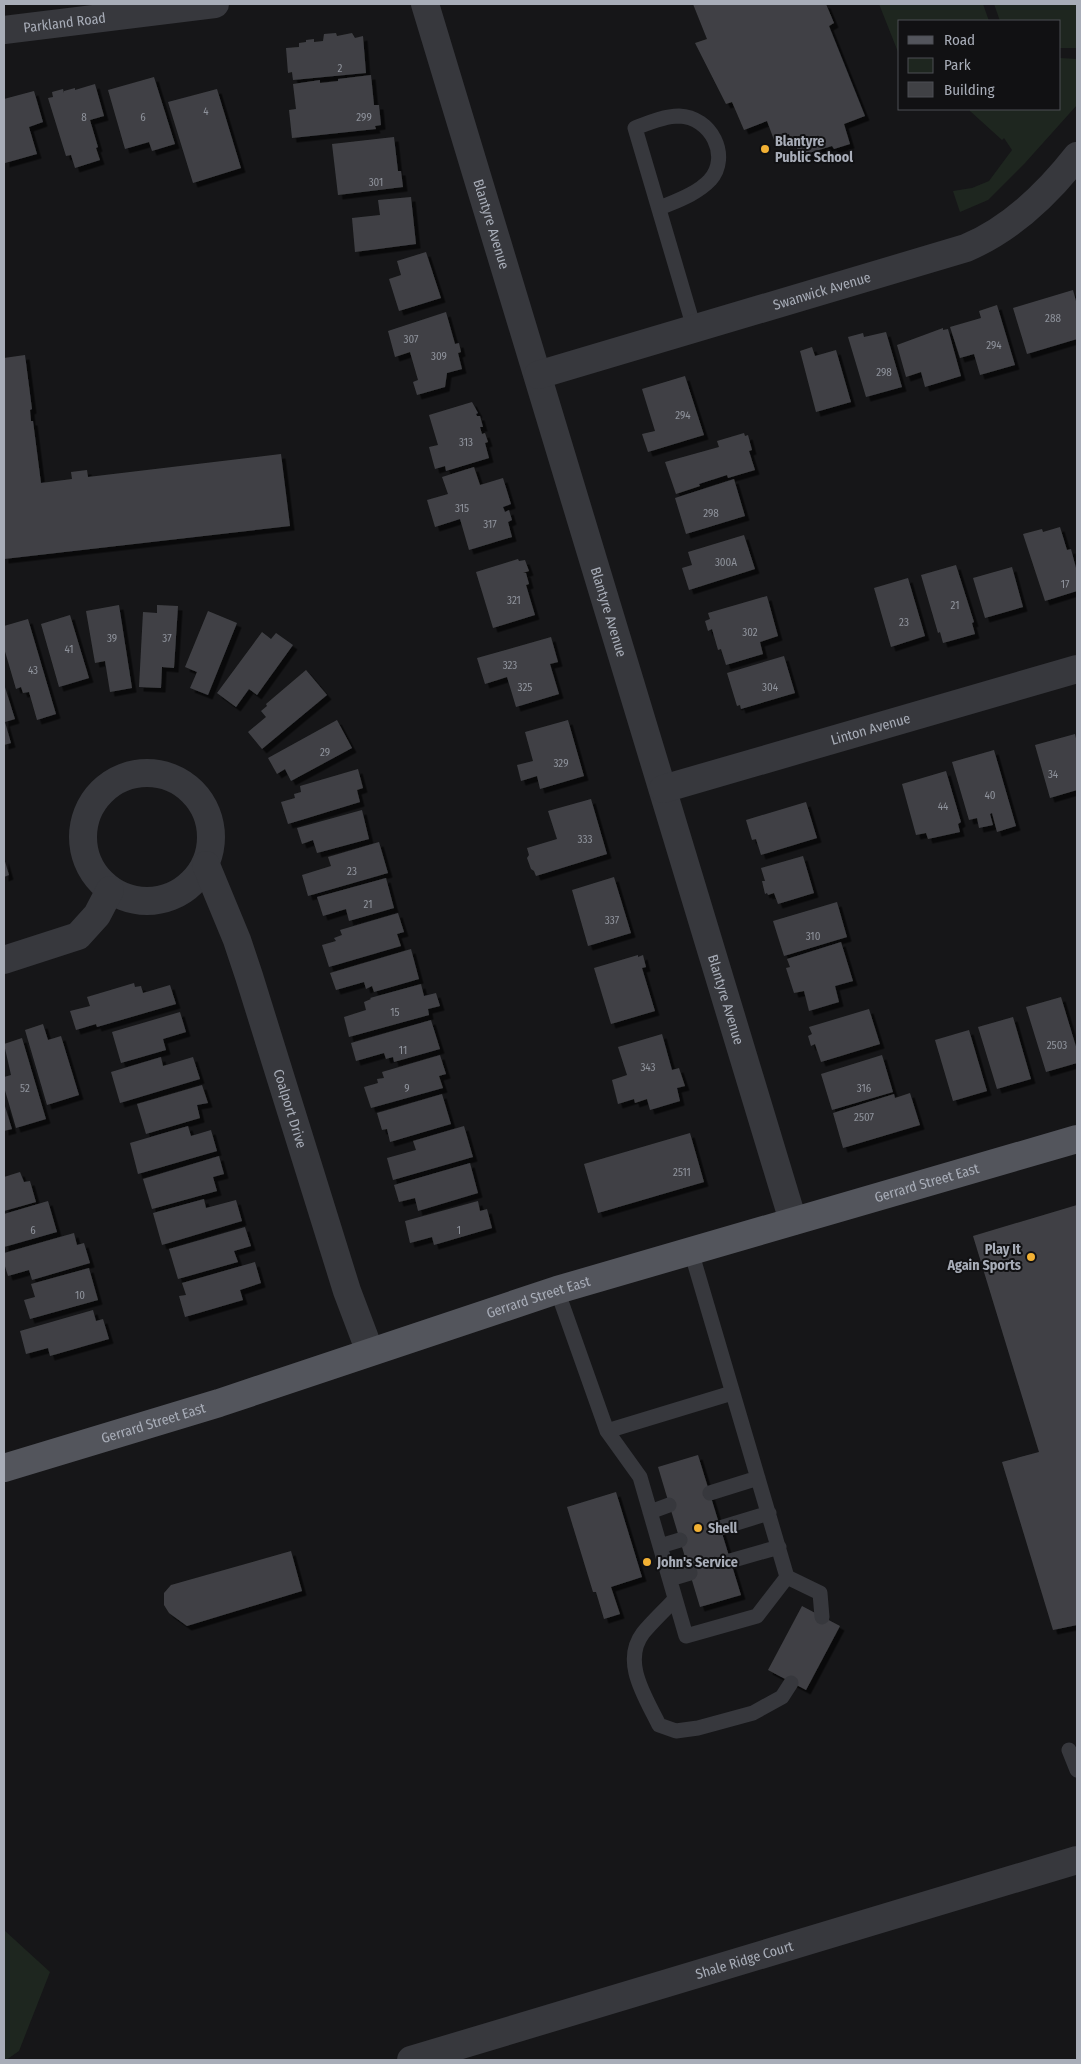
<svg xmlns="http://www.w3.org/2000/svg" width="1081" height="2064" font-family="'Fira Sans Condensed',sans-serif">
<style>
.green{fill:#1e261f}
.building{fill:#404145;filter:url(#shadow)}
.lines{fill:none;stroke-linecap:round;stroke-linejoin:round}
.lane{stroke:#37383d;stroke-width:15}
.street{stroke:#37383d;stroke-width:28}
.primary{stroke:#53555c;stroke-width:28}
.poi-dot{fill:#f2b134;stroke:#111113;stroke-width:2}
.labels{text-anchor:middle;dominant-baseline:central;stroke-width:4;stroke-linejoin:round;paint-order:stroke}
.number-label{font-size:11px;fill:#8e929b}
.street-label{font-size:14px;fill:#a8adb8;stroke:#111113}
.poi-label{font-size:14px;font-weight:bold;fill:#a8adb8;stroke:#111113;text-anchor:start}
</style>
<defs>
<filter id="shadow"><feDropShadow dx="4.5" dy="4.5" stdDeviation="0" flood-color="#0009"/></filter>
</defs>
<rect width="100%" height="100%" fill="#161618"/>
<!-- green -->
<path class="green" d="M879 4H983L989 21H900V57Z
M994 4H1077V48H1060V21H1000Z
M1060 58 1077 59V105L1025 163 988 200 960 212 953 191 972 188 989 181 1012 150 1004 138 1002 140 970 111V109H1060Z
M4 1930 50 1972 19 2051 6 2060H4Z"/>
<!-- building -->
<path class="building" d="M693 4H826L834 23 829 26 865 116 844 124 850 144 834 149 832 146 799 156 796 143 792 144 789 134 774 140 767 121 744 130 732 102 726 104 695 43 707 39Z
M336 33 337 36 352 33 355 38 363 36 366 73 293 80 292 72 288 73 286 48 299 47V43L306 42V40L314 39V42L323 41 324 34Z
M371 75 374 105H379L381 125 375 126 376 129 292 138 289 110 296 109 293 84 320 80V83L338 81V79Z
M154 77 175 144 152 151 149 142 125 149 108 90Z
M95 84 104 116 90 120 98 147 96 148 100 160 75 168 71 155 66 156 48 98 53 97 52 92 63 89 64 93V91L75 88V90Z
M217 89 241 168 193 183 168 102Z
M34 91 43 122 29 127 37 154 5 163 4 99Z
M394 137 398 171H401L403 187 338 195 332 144Z
M411 197 416 244 355 252 352 218 380 215 378 200Z
M426 252 441 298 399 311 389 279 401 275 397 261Z
M1073 290 1077 305V339L1027 354 1013 308Z
M997 305 1015 365 980 375 974 354 960 358 950 327 981 318 979 311Z
M446 312 455 344 459 343 461 352 458 353 462 369 447 373 445 387 417 395 413 382 418 380 410 352 395 357 388 331Z
M943 328V330L948 329 961 376 925 387 921 372 906 377 897 345Z
M886 332 902 387 866 397 848 337 863 333 864 337Z
M812 347 815 356 836 350 851 402 816 412 800 351Z
M25 355 32 409 30 410 31 421H33L41 483 72 479 71 472 87 470 88 477 281 454 290 526 4 559V358Z
M685 376 704 435 648 452 642 434 655 431 642 389Z
M472 402 478 413 476 414 477 416H480L483 427H480L482 434 485 433 488 442 485 443 489 458 446 471 445 466 435 469 429 447 438 445 429 415Z
M744 433 745 436 748 435 752 450 749 451 755 470 728 478 727 475 699 484 700 486 676 494 665 462 719 447 717 441Z
M474 467 480 485 503 478 511 504 503 507 505 512 509 510 512 520 508 522 512 537 469 550 460 519 435 527 427 500 448 494 442 477Z
M734 479 745 516 686 534 675 498Z
M1060 527 1067 550 1071 549 1077 572V591L1045 601 1023 534 1042 529 1043 532Z
M744 535 755 569 689 590 682 568 692 565 688 552Z
M518 559 519 561 525 560 529 571 523 573H526L529 584 526 585 535 615 493 628 476 572Z
M956 565 974 622 972 623 975 634 943 643 940 632 938 633 921 575Z
M1012 567 1023 607 985 618 973 578Z
M908 578 925 636 891 647 874 588Z
M767 596 778 636 760 642 763 654 726 665 721 649 718 650 712 629 708 631 705 621 710 619 708 613Z
M119 605 132 688 110 692 105 661 95 663 86 611Z
M157 605 178 606 174 668 162 667 161 688 139 687 143 612 157 613Z
M208 611 237 623 208 695 190 688 197 672 185 667Z
M70 615 89 678 59 687 41 624Z
M28 619 56 714 37 720 29 692 23 693 21 687 16 689 4 648V626Z
M262 632 271 639 276 633 293 645 257 695 249 689 236 707 217 693Z
M551 637 558 662 550 664 559 694 516 707 507 677 485 684 477 658Z
M784 656 795 693 741 709 740 705 737 706 727 673Z
M306 670 327 695 262 749 248 732 266 717 261 711 267 706 266 704Z
M4 684 15 719 5 722 11 743 4 745Z
M337 720 352 748 291 781 285 769 277 774 268 758Z
M568 720 584 776 540 789 537 776 521 781 517 765 533 761 525 732Z
M1075 734 1077 743V790L1050 798 1035 745Z
M994 750 1016 826 997 832 992 813 990 814 993 825 979 828 977 818 969 820 952 762Z
M358 769 363 788 357 790 360 802 288 824 281 802 295 798 294 794 301 792 300 786Z
M946 771 961 822 958 824 960 832 928 839 926 833 916 835 902 784Z
M591 799 607 854 536 876 534 871 531 869 527 858 529 855 527 848 557 839 548 811Z
M806 802 817 838 761 855 756 839 752 840 746 820Z
M362 810 369 839 317 853 313 840 302 844 297 828Z
M379 842 388 873 308 896 302 875 331 866 328 857Z
M803 856 814 893 778 904 774 893 768 895 767 893 765 894 762 881H765L761 868Z
M4 858 9 875 4 877Z
M614 877 631 933 588 946 572 890Z
M386 878 394 908 349 921 346 909 323 916 317 897Z
M837 902 847 937 784 956 773 921Z
M398 913 404 932 397 934 401 946 329 967 322 945 336 941 334 938 342 935 340 930Z
M841 942 853 981 835 986 839 1002 809 1011 804 991 794 993 786 968 790 967 787 959Z
M411 949 419 979 374 992 372 986 366 989 364 982 336 990 330 973Z
M638 955V957L643 955 646 967 642 968 655 1011 611 1024 594 968Z
M134 983 135 987 141 986 143 993 170 985 176 1004 97 1027 96 1024 76 1030 70 1011 90 1006 87 997Z
M421 984 424 996 436 993 440 1006 428 1009 429 1015 349 1037 344 1017 366 1010 364 1002 371 999 370 998Z
M1061 997 1077 1050V1063L1046 1072 1026 1007Z
M869 1009 880 1044 821 1062 815 1044 811 1046 808 1036 812 1034 809 1027Z
M180 1012 186 1032 163 1039 166 1050 121 1063 112 1032Z
M1013 1017 1031 1079 997 1089 978 1027Z
M431 1020 440 1049 394 1062 393 1057 386 1059 384 1053 356 1061 351 1043Z
M43 1024 48 1040 61 1036 79 1095 47 1105 25 1030Z
M969 1030 987 1091 953 1101 935 1040Z
M662 1034 672 1070 679 1068 685 1086 677 1088 680 1101 650 1110 647 1099 635 1103 634 1099 618 1104 612 1080 627 1075 618 1047Z
M22 1038 46 1119 16 1128 4 1087V1077L11 1075 4 1044Z
M440 1055 446 1074 439 1076 443 1088 371 1108 364 1087 378 1083 377 1079 384 1078 382 1072Z
M882 1055 893 1092 832 1110 821 1074Z
M161 1057 163 1066 193 1057 200 1079 120 1103 111 1072Z
M202 1085 208 1103 197 1105 200 1118 146 1134 137 1104Z
M910 1093 920 1125 843 1148 833 1113 894 1094 895 1098Z
M442 1094 451 1124 390 1142 387 1129 382 1130 377 1113Z
M4 1103 12 1129 4 1131Z
M188 1126 191 1136 211 1130 217 1151 138 1174 130 1143Z
M464 1126 473 1157 393 1180 387 1158 416 1150 413 1141Z
M690 1133 704 1182 598 1213 584 1164Z
M219 1156 224 1174 213 1177 217 1191 152 1209 143 1179Z
M470 1163 478 1193 418 1211 415 1198 399 1202 394 1185Z
M20 1172 24 1182 30 1181 36 1202 4 1211V1177Z
M204 1199 206 1208 236 1200 242 1221 162 1245 153 1213Z
M48 1201 57 1232 4 1247V1214Z
M478 1201 480 1211 487 1209 492 1228 434 1245 432 1237 410 1243 405 1221Z
M1077 1205V1625L1053 1630 1002 1462 1039 1452 973 1236Z
M245 1227 251 1246 234 1251 238 1262 178 1279 169 1249Z
M74 1233 77 1245 84 1243 90 1263 32 1280 29 1270 8 1276 4 1263V1253Z
M255 1262 261 1283 240 1290 243 1300 185 1317 179 1296 186 1295 182 1283Z
M89 1268 98 1300 30 1319 24 1300 35 1297 31 1284Z
M93 1310 96 1321 103 1319 109 1339 50 1356 48 1348 26 1354 20 1331Z
M698 1455 741 1595 700 1607 658 1467Z
M616 1492 642 1577 611 1587 620 1614 604 1619 596 1592H593L567 1507Z
M291 1551 302 1591 187 1626 169 1613 164 1605V1593L171 1585Z
M802 1606 840 1626 806 1690 768 1670Z"/>
<g class="lines">
<!-- lane -->
<path class="lane" d="M660 208C676 201 697 194 710 180 731 156 711 117 679 116 664 116 648 123 635 128L694 328
M557 1290 607 1431 640 1477 686 1636 757 1616 787 1577 691 1251
M607 1431 732 1393
M710 1493 758 1478
M650 1512 669 1505
M720 1528 769 1513
M660 1546 680 1540
M730 1561 779 1547
M787 1577 820 1593 822 1617
M670 1579 690 1573
M675 1599C665 1610 653 1621 643 1633 621 1662 646 1698 659 1725L676 1731 698 1728 753 1713 782 1697 791 1683
M1069 1750 1077 1770"/>
<!-- street -->
<g class="street">
<path id="s1" d="M425 4 793 1221"/>
<path id="s2" d="M4 30 215 4"/>
<path id="s3" d="M538 375 966 248C1011 229 1048 193 1077 156"/>
<circle cx="147" cy="837" r="64"/>
<path id="s4" d="M663 789 1077 669"/>
<path id="s5" d="M206 865 237 940 249 976 347 1291 370 1352"/>
<path d="M4 960 78 936 97 915 110 890"/>
<path id="s6" d="M411 2060 1077 1860"/>
</g>
<!-- primary -->
<path class="primary" id="s7" d="M4 1468 219 1403 557 1290 1077 1139"/>
</g>
<!-- markers -->
<g class="poi-dot">
<circle cx="765" cy="149" r="5"/>
<circle cx="1031" cy="1257" r="5"/>
<circle cx="698" cy="1528" r="5"/>
<circle cx="647" cy="1562" r="5"/>
</g>
<g class="labels">
<!-- number labels -->
<g class="number-label">
<text x="340" y="68">2</text>
<text x="206" y="111">4</text>
<text x="84" y="117">8</text>
<text x="143" y="117">6</text>
<text x="364" y="117">299</text>
<text x="376" y="182">301</text>
<text x="1053" y="318">288</text>
<text x="411" y="339">307</text>
<text x="994" y="345">294</text>
<text x="439" y="356">309</text>
<text x="884" y="372">298</text>
<text x="683" y="415">294</text>
<text x="466" y="442">313</text>
<text x="462" y="508">315</text>
<text x="711" y="513">298</text>
<text x="490" y="524">317</text>
<text x="726" y="562">300A</text>
<text x="1065" y="584">17</text>
<text x="514" y="600">321</text>
<text x="955" y="605">21</text>
<text x="904" y="622">23</text>
<text x="750" y="632">302</text>
<text x="112" y="638">39</text>
<text x="167" y="638">37</text>
<text x="69" y="649">41</text>
<text x="510" y="665">323</text>
<text x="33" y="670">43</text>
<text x="525" y="687">325</text>
<text x="770" y="687">304</text>
<text x="325" y="752">29</text>
<text x="561" y="763">329</text>
<text x="1053" y="774">34</text>
<text x="990" y="795">40</text>
<text x="943" y="806">44</text>
<text x="585" y="839">333</text>
<text x="352" y="871">23</text>
<text x="368" y="904">21</text>
<text x="612" y="920">337</text>
<text x="813" y="936">310</text>
<text x="395" y="1012">15</text>
<text x="1057" y="1045">2503</text>
<text x="403" y="1050">11</text>
<text x="648" y="1067">343</text>
<text x="25" y="1088">52</text>
<text x="407" y="1088">9</text>
<text x="864" y="1088">316</text>
<text x="864" y="1117">2507</text>
<text x="682" y="1172">2511</text>
<text x="33" y="1230">6</text>
<text x="459" y="1230">1</text>
<text x="80" y="1295">10</text>
</g>
<!-- street labels -->
<g class="street-label">
<text stroke="none"><textPath href="#s2" startOffset="61">Parkland Road</textPath></text>
<text stroke="none"><textPath href="#s1" startOffset="230">Blantyre Avenue</textPath></text>
<text stroke="none"><textPath href="#s3" startOffset="296">Swanwick Avenue</textPath></text>
<text stroke="none"><textPath href="#s1" startOffset="635">Blantyre Avenue</textPath></text>
<text stroke="none"><textPath href="#s4" startOffset="216">Linton Avenue</textPath></text>
<text stroke="none"><textPath href="#s1" startOffset="1040">Blantyre Avenue</textPath></text>
<text stroke="none"><textPath href="#s5" startOffset="258">Coalport Drive</textPath></text>
<text stroke="none"><textPath href="#s7" startOffset="966">Gerrard Street East</textPath></text>
<text stroke="none"><textPath href="#s7" startOffset="561">Gerrard Street East</textPath></text>
<text stroke="none"><textPath href="#s7" startOffset="156">Gerrard Street East</textPath></text>
<text stroke="none"><textPath href="#s6" startOffset="348">Shale Ridge Court</textPath></text>
</g>
<!-- poi labels -->
<g class="poi-label">
<text x="775" y="141">Blantyre<tspan x="775" dy="16">Public School</tspan></text>
<text x="1021" y="1249" text-anchor="end">Play It<tspan x="1021" dy="16">Again Sports</tspan></text>
<text x="708" y="1528">Shell</text>
<text x="657" y="1562">John's Service</text>
</g>
</g>
<!-- border -->
<rect width="1081" height="2064" fill="none" stroke="#a8adb8" stroke-width="10"/>
<!-- legend -->
<rect x="898" y="20" width="162" height="90" fill="#111113" stroke="#4d4f55"/>
<rect x="908" y="36" width="25" height="8" fill="#53555c" stroke="#4d4f55"/>
<text x="944" y="45" font-size="15" fill="#a8adb8">Road</text>
<rect x="908" y="58" width="25" height="15" fill="#1e261f" stroke="#4d4f55"/>
<text x="944" y="70" font-size="15" fill="#a8adb8">Park</text>
<rect x="908" y="82" width="25" height="15" fill="#404145" stroke="#4d4f55"/>
<text x="944" y="95" font-size="15" fill="#a8adb8">Building</text>
</svg>
